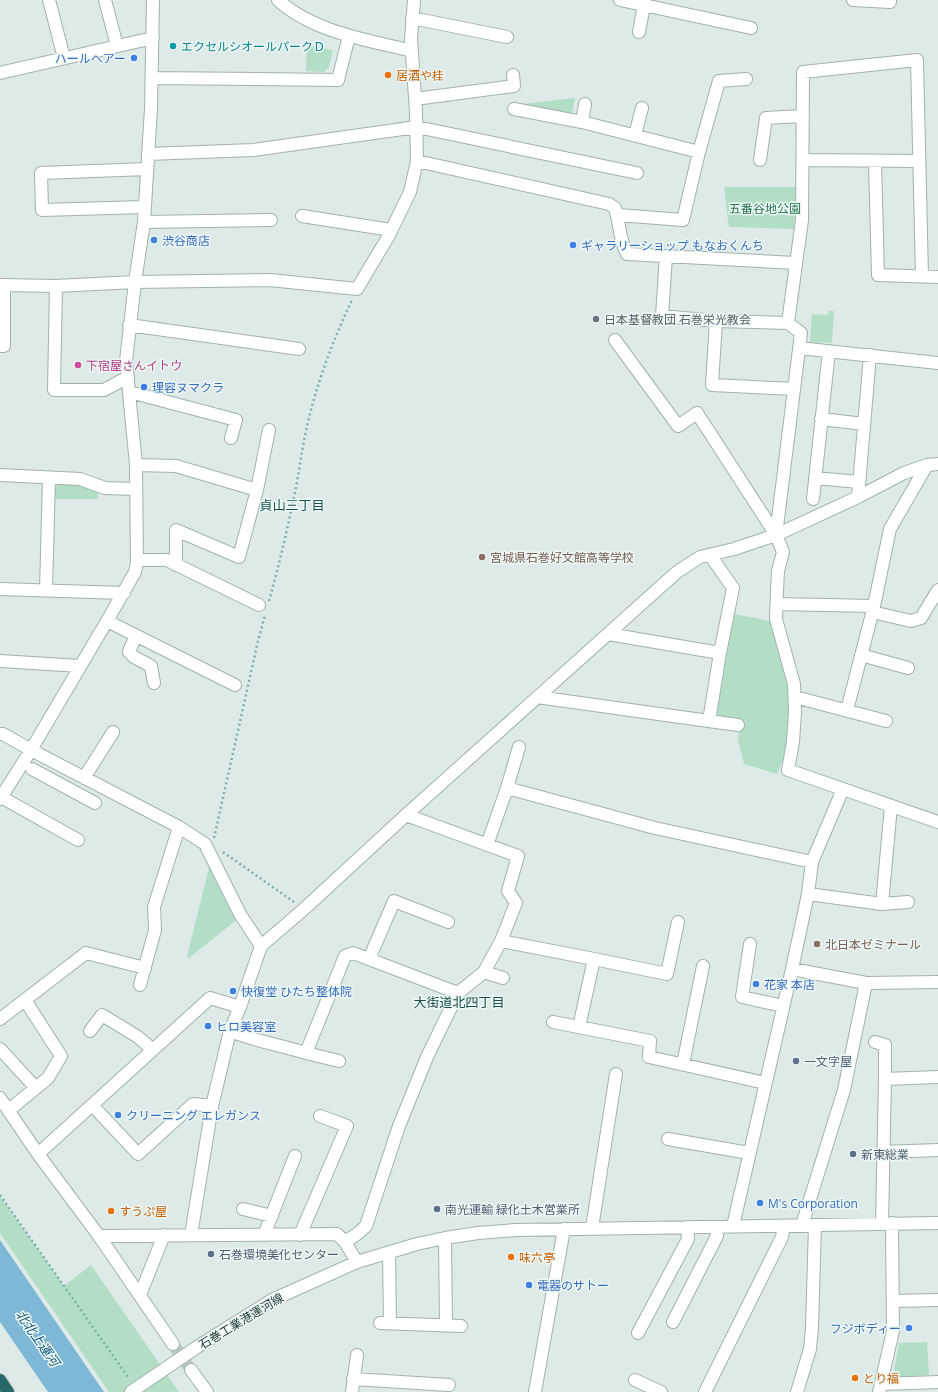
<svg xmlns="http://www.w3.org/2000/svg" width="938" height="1392" font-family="'Open Sans','Noto Sans JP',sans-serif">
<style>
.green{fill:#b3dec6}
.water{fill:#7eb8d6}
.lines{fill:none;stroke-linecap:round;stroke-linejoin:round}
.minor-tunnel{stroke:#b7c7c4;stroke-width:12;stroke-dasharray:12 6;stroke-linecap:butt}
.minor-casing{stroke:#a0b2af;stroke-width:14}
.highway-casing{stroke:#bbc4c3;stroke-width:14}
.path{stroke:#7ab1aa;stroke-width:2.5;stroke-dasharray:2 3;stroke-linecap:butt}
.minor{stroke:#fff;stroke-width:12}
.highway{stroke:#276968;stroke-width:12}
.culture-dot{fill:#0f9aa8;stroke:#edf7f4;stroke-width:1.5}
.shop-dot{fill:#3f7fe0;stroke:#edf7f4;stroke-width:1.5}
.food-dot{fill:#e8710a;stroke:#edf7f4;stroke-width:1.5}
.worship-dot{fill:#6b7280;stroke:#edf7f4;stroke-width:1.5}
.hotel-dot{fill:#d1479c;stroke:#edf7f4;stroke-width:1.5}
.education-dot{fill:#8d6e63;stroke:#edf7f4;stroke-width:1.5}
.service-dot{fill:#5c6f8a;stroke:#edf7f4;stroke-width:1.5}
.labels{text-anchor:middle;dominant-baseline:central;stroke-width:3;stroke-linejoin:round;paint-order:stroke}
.culture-label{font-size:12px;fill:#0d838f;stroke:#edf7f4;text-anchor:start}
.shop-label{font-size:12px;fill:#366cbe;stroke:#edf7f4;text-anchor:start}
.food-label{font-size:12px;fill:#c56008;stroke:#edf7f4;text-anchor:start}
.park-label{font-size:12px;fill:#247552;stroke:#edf7f4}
.worship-label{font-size:12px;fill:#5b616d;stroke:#edf7f4;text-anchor:start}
.hotel-label{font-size:12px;fill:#b23c85;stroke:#edf7f4;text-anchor:start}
.education-label{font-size:12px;fill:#785e54;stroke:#edf7f4;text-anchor:start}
.service-label{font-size:12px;fill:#4e5e75;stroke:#edf7f4;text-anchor:start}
.street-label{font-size:12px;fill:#1d3b38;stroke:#edf7f4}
.neighbourhood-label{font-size:13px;fill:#184e4b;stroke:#edf7f4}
.water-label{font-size:13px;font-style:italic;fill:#13577b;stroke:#edf7f4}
</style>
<rect width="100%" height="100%" fill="#ddeae7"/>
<!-- green -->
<path class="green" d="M307 46 333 50 329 67 324 72 306 71Z
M575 98 572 113 568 117 514 105Z
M724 187H796L794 229 729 227Z
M829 311H834L832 343 810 342 812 314 828 315Z
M58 484H79L98 491V499H54V490Z
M734 614 775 622 790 683 789 745 777 774 744 764 738 740 740 721 721 719 716 711 724 665Z
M211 860 239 918 189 958 187 956Z
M0 1196 64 1286 91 1265 179 1392H109L0 1233Z
M927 1342 929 1375 901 1377 894 1370 899 1343Z"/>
<!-- water -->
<path class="water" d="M0 1240 95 1379 104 1392H48L0 1322Z"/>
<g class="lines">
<!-- minor-tunnel -->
<path class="minor-tunnel" d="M173 1344 191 1370"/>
<defs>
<path id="minor" d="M49 0 64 58
M105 0 117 46
M278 0C313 32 368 40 412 51
M620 0 751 28
M853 0 890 2V0
M412 18 507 37
M639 32 644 5
M0 73 153 38
M152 78 338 80 349 36
M415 99 514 86 513 75
M514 109 582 122 699 152
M582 122 585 104
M635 135 642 108
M148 154 253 150 417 127 637 173
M760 160 766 118 802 116
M802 160 919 161
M417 161 609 204 615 208C620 223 619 240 627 254L796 263
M875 162 878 275 938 277
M145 207 42 210 41 173 147 169
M618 215 683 220 699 152 719 81 746 79
M302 216 391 230
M144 222 271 220
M666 256 662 316 716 321 788 323 801 333 776 535
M0 285 56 286 135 282 270 280 357 289 388 237 410 192 417 161 416 112 411 39 414 0
M56 286 54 390H104L128 377
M716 321 712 385 794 389
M788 323 802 220 803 72 917 60 922 276
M129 325 299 349
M615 340 678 426 697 413 776 535 783 552 778 571 777 591 776 619 794 684 795 712 793 742 788 770 938 822
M0 346H4V285
M799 348 938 363
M130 392 236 420 231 438
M821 419 864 424
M136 465 176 466 257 490 269 430
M0 475 80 479 105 488 136 489
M815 478 859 482
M858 497 870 355
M813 499 829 351
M710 555 733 588 720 653
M137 560H167L259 605
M176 565V530L239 557 257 490
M0 589 124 593
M46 590 49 478
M777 604 874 606
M872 612 911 621 921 618 938 590
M107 621 235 685
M136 636 130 649 129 652 134 657 151 666 154 683
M861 655 908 668
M0 661 80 666
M537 697 709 721 720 653 608 634
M795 697 886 721
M847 710 874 606 890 529 927 465
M709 721 738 725
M0 734H3L31 750 179 827 205 844 240 914 261 946
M32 769 95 803
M84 778 113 732
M507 788 655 828 812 862
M1 797 78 840
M0 799 31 750 107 621 135 572 137 563 136 465 126 361 135 282 144 222 151 108 153 0
M487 845 507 788 519 747
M808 894 882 904 908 902
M882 904 891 806
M501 941 594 959
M750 944 742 997 783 1006
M369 959 394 901 448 922
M792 969 866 983 938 982
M484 972 503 978
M140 985 155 930 154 907 179 827
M0 1019 86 953 145 968
M553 1022 650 1041 649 1057 765 1083
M579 1027 594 959 667 974 678 922
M90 1031 102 1015 138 1037 153 1050
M230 1031C255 1041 280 1045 306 1053L345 956 353 953 458 993
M875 1042 885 1045V1079
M0 1049 36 1088
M306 1053 339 1061
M683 1064 703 966
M0 1098 38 1154 99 1236 173 1344
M92 1105 138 1154 193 1104 212 1106
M9 1110 48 1078 61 1056 25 1000
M668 1139 749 1153
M882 1152 938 1150
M38 1154 210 998 240 1007
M243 1209 272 1216
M882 1223 885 1079 938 1077
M802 1225 844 1090 866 983
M733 1226 792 969 808 894 812 862 843 789
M592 1228 616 1074
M191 1235 212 1106 230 1031 240 1007 261 946 304 909 406 815 677 572 700 557 734 549 776 535 858 497 904 473 927 465 938 464
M264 1235 295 1156
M300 1235 347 1126 320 1116
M99 1236 337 1234 345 1242 357 1262
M445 1238 446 1324
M345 1242 357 1234 366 1226 399 1126 427 1057 458 993 484 972 501 941 516 903 508 891 518 856 406 815
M389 1252 390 1323
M140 1295 164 1235
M894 1301 938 1300
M673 1322 717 1236 716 1227
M380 1323 461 1326
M638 1333 688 1239 687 1227
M191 1370 207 1392
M353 1379 449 1385
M635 1380 661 1392
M882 1384 938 1382
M131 1392 197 1347 272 1300 357 1262 417 1244 445 1238 478 1233 516 1230 938 1223
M352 1392 357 1355
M535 1392 564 1229
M705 1392 782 1237 784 1226
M797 1392 810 1349 812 1328 815 1225
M879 1392 893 1331 892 1223"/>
<path id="highway" d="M0 1380 8 1392"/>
</defs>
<!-- minor casing -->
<use href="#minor" class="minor-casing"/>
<!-- highway casing -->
<use href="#highway" class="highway-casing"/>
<!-- path -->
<path class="path" d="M269 601C280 562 289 522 297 482 301 459 304 436 310 414 320 374 335 336 352 300
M214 838 258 641 265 615
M223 852 294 902
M0 1195 128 1377"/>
<!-- minor -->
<use href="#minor" class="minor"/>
<!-- highway -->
<use href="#highway" class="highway"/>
</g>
<!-- markers -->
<circle class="culture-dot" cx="173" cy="46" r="4"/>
<g class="shop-dot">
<circle cx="134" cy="58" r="4"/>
<circle cx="154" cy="240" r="4"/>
<circle cx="573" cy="245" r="4"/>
<circle cx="144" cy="387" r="4"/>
<circle cx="756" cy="984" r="4"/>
<circle cx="233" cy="991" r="4"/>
<circle cx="208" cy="1026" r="4"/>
<circle cx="118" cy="1115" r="4"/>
<circle cx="760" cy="1203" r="4"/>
<circle cx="529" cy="1285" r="4"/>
<circle cx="909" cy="1328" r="4"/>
</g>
<g class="food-dot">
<circle cx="388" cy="75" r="4"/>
<circle cx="111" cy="1211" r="4"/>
<circle cx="511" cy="1257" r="4"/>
<circle cx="855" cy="1378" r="4"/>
</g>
<circle class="worship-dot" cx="596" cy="319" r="4"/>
<circle class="hotel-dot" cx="78" cy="365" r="4"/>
<g class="education-dot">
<circle cx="482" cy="557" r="4"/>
<circle cx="817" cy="944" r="4"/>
</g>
<g class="service-dot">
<circle cx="796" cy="1061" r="4"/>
<circle cx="853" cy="1154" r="4"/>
<circle cx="437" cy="1209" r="4"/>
<circle cx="211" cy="1254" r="4"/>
</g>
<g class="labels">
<!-- culture labels -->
<g class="culture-label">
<text x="181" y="46">エクセルシオールパークＤ</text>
</g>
<!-- shop labels -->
<g class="shop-label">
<text x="126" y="58" text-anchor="end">ハールヘアー</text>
<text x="162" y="240">渋谷商店</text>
<text x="581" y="245">ギャラリーショップ もなおくんち</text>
<text x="152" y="387">理容ヌマクラ</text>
<text x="764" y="984">花家 本店</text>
<text x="241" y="991">快復堂 ひたち整体院</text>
<text x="216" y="1026">ヒロ美容室</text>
<text x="126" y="1115">クリーニング エレガンス</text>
<text x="768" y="1203">M's Corporation</text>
<text x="537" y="1285">電器のサトー</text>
<text x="901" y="1328" text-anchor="end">フジボディー</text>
</g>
<!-- food labels -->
<g class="food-label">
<text x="396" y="75">居酒や桂</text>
<text x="119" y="1211">すうぷ屋</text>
<text x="519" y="1257">味六亭</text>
<text x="863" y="1378">とり福</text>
</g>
<!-- park labels -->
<g class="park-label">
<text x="765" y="208">五番谷地公園</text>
</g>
<!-- worship labels -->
<g class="worship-label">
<text x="604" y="319">日本基督教団 石巻栄光教会</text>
</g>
<!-- hotel labels -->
<g class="hotel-label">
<text x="86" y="365">下宿屋さんイトウ</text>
</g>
<!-- education labels -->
<g class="education-label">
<text x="490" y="557">宮城県石巻好文館高等学校</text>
<text x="825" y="944">北日本ゼミナール</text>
</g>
<!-- service labels -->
<g class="service-label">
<text x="804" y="1061">一文字屋</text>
<text x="861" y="1154">新東総業</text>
<text x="445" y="1209">南光運輸 緑化土木営業所</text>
<text x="219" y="1254">石巻環境美化センター</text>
</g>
<!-- street labels -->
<g class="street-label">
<text transform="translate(241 1321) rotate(-31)">石巻工業港運河線</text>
</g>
<!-- neighbourhood labels -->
<g class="neighbourhood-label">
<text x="292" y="505">貞山三丁目</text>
<text x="459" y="1002">大街道北四丁目</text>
</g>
<!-- water labels -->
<g class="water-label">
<text transform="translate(38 1338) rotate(55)">北北上運河</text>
</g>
</g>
</svg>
